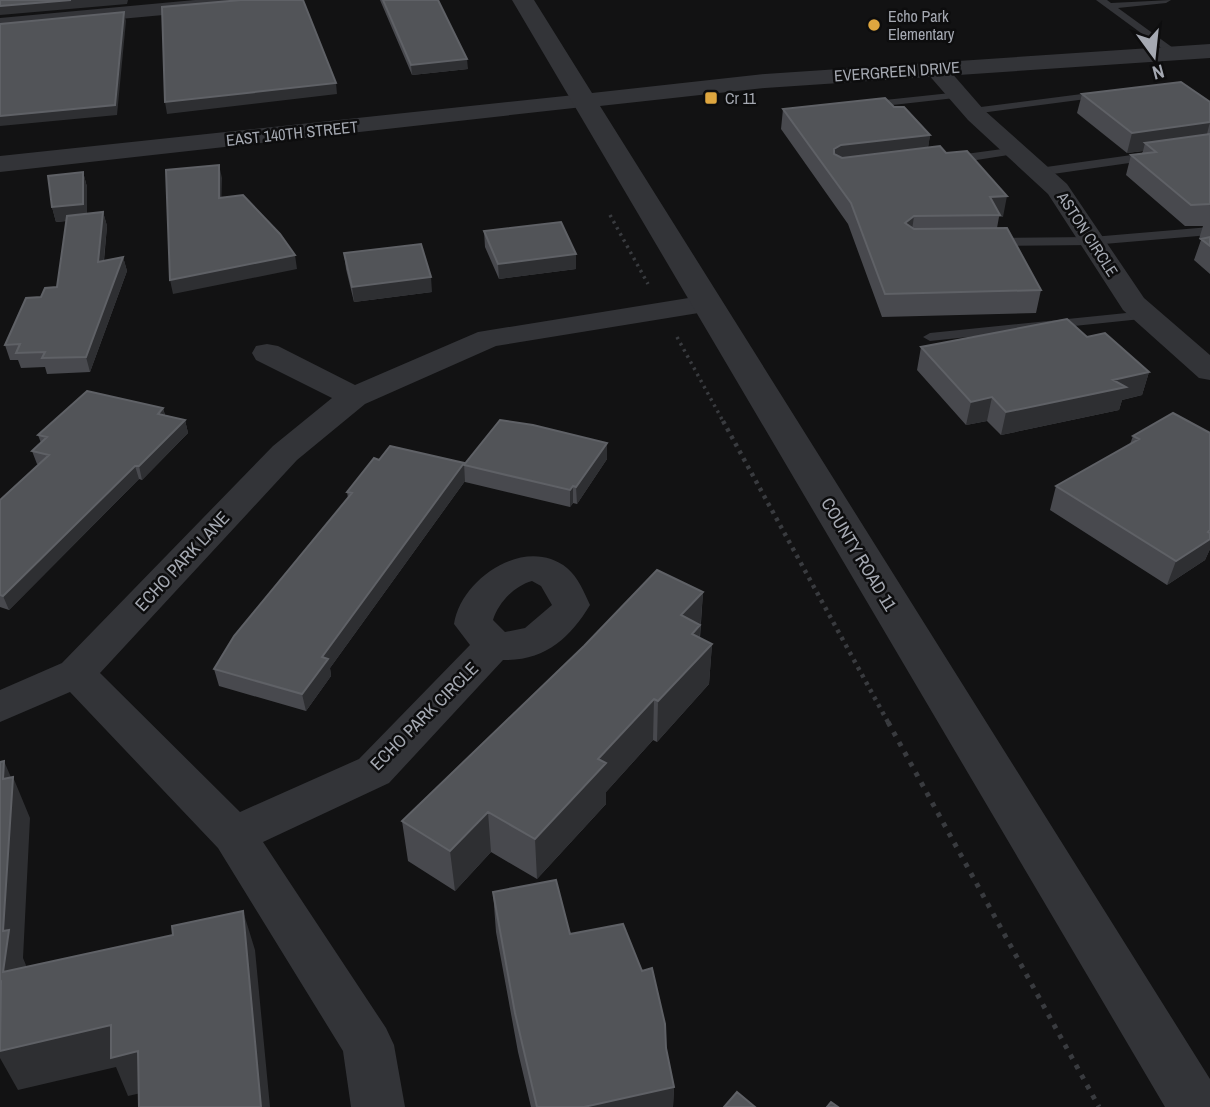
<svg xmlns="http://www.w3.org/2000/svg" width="1210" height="1107" font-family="'Archivo Narrow',sans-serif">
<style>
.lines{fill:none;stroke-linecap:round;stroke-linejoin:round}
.path-far2{stroke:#393b3f;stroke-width:3.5;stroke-dasharray:2.5 4.5;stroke-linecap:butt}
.path-far1{stroke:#393b3f;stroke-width:4.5;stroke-dasharray:3.5 5;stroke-linecap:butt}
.path{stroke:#393b3f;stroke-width:5;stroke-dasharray:4.5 7;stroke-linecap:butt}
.service{fill:#333438;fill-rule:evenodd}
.minor{fill:#333438;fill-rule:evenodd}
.tertiary{fill:#333438;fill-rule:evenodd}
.wall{fill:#48494e}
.shaded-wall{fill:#2e2f32}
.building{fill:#525458;stroke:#5f6166;stroke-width:2}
.poi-dot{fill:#dea63f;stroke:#0d0d0e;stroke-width:2.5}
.labels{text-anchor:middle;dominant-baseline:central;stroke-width:5;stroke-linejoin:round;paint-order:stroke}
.far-poi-label{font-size:16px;fill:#a5a9b2;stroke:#0d0d0e;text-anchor:start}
.far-street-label{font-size:16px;fill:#a5a9b2;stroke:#0d0d0e}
.street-label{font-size:18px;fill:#a5a9b2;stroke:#0d0d0e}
</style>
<rect width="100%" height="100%" fill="#121213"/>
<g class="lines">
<!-- path-far2 -->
<path class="path-far2" d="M610 215 648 284
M677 337 724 423"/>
<!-- path-far1 -->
<path class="path-far1" d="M723 421 889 724"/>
<!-- path -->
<path class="path" d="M888 722 1099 1107"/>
<!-- service -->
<path class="service" d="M1096 0H1107L1111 3 1171 0 1166 3 1118 8 1180 53 1171 55Z
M1105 91 1109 92V96L973 114 967 111 973 108Z
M960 92 965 95 964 97 866 108 860 105 866 102Z
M1017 147 1021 149V153L951 164 945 160 951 156Z
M1153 152 1159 156 1157 159 1039 176 1033 172 1039 168Z
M1210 227V235L1092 245 990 246 983 242 990 238 1092 237Z
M1146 311 1153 315 1151 318 930 341 923 337 930 333Z"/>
<!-- minor -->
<path class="minor" d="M195 0H271L268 4 261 6 0 30V18Z
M935 61 943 63 984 110 1067 184 1144 298 1210 355V380L1199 378 1123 310 1048 194 968 120 927 73 924 68 927 63Z
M584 94 592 96 596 101 592 106 0 172V156Z
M707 295 717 298 722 304 717 310 496 346 365 404 297 460 100 673 240 812 359 759 470 645 454 624C461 578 526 535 567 568 578 577 584 592 590 605 570 638 545 661 503 660L389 783 263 842 386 1028 394 1045 405 1107H351L343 1051 218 848 70 692 0 722V690L62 663 273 446 332 398 256 360 252 353 256 346 267 344 278 346 355 385 478 332ZM532 581 541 586 552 605 525 628 505 632 493 620C498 603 514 586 532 581Z"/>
<!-- tertiary -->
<path class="tertiary" d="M512 0H534L592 93 765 74 1210 44V58L765 88 600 106 1210 1079V1107H1165Z"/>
</g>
<!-- wall -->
<path class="wall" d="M380 0H438L468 69 412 75Z
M1082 94 1210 102V274L1194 260 1201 240 1199 239 1203 226H1185L1126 175 1131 155 1142 153 1143 151 1127 153 1077 113Z
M894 107 930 135 928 147 1003 217H999L997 228 1041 290 1036 313 882 317 848 224 781 129 783 109Z
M83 172 87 187V214L103 212 107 226 104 261 123 257 127 271 90 372 47 374 45 367 21 368 18 360H10L5 345 41 297 57 287 67 221 56 222 52 207Z
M484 231 576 269 499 279 485 247Z
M344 253 432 292 354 302 346 269Z
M1087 337 1149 372 1142 395 1122 400 1119 410 1001 435 987 421 966 425 917 370 921 347Z
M163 408 165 415 185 420 188 433 142 480 139 479 9 610 0 607V500L39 465 37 464 32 451 41 443 38 435Z
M1210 433V549L1205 560 1167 585 1050 510 1056 486 1130 444 1133 436Z
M607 443V459L577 504 573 503 570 507 465 482V481L330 668 331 676 306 711 219 686 214 669 348 498 347 492 464 463Z
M703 592 700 638 712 644 709 684 657 742 653 740 606 792V804L537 879 491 852 455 891 408 861 402 821Z
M493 892 570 934 666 1048 674 1087 673 1107H531L518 1052 496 932Z"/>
<!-- shaded-wall -->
<path class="shaded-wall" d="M71 0H128L127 4 0 15V6Z
M124 12 126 21 117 115 0 126V116Z
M467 59 468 69 412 75 411 65Z
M336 83 337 94 167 114 165 102Z
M1210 122 1205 142 1145 143 1143 151 1127 153 1132 133Z
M930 135 927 155 832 170 834 149 841 145Z
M219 165 222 178 221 212 219 198Z
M83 172 87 187V218L56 222 52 207Z
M1007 196 1003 217H999L1000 215 990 197Z
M103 212 107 226 102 277 98 262Z
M914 216 911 237 905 223Z
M576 254V269L499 279 498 264Z
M295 255 297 269 173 294 170 280Z
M123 257 127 271 90 372 86 357Z
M431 277 432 292 354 302 352 287Z
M1149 372 1142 395 1122 400 1119 410 1001 435 1006 412 1113 380Z
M992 397 987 421 966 425 971 402Z
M163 408 166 421 158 414Z
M185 420 188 433 142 480 139 466Z
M607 443V459L577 504 576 487Z
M464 463 465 481 330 668 331 676 306 711 302 694 322 657Z
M135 466 139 479 9 610 3 596Z
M573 486V503L570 507V490Z
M1210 530V549L1205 560 1167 585 1176 561Z
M703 592 698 658 712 644 709 684 657 742 658 701 681 615Z
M654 699 653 740 606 792V804L537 879 535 839 598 759Z
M4 761 13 782V777L30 818 23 958 28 970 3 972V779Z
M488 812 491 852 455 891 450 851Z
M243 911 255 950 270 1107H261Z
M111 1025 138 1051 154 1090 128 1096 116 1067 18 1090 0 1058V1051Z
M674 1087 673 1107H584Z"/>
<!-- building -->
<path class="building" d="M0 0H71L0 6Z
M241 0H303L336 83 165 102 162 7Z
M383 0H438L467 59 411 65Z
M124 12 115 105 0 116V24Z
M1181 82 1210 102V122L1132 133 1082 94Z
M885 98 894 107H904L930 135 841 145 834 149V154L842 158 940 146 946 153 967 151 1007 196 990 197 1000 215 914 216 905 223 914 229 1007 228 1041 290 885 294 851 203 783 109Z
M1210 134V204L1191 205 1131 155 1156 152 1145 143Z
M219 165V198L243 195 280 234 295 255 170 280 166 170Z
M83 172V204L52 207 48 176Z
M103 212 98 262 123 257 86 357 42 358 45 352 16 353 20 344 5 345 26 298 41 297 45 288 57 287 67 216Z
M561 222 576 254 498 264 484 231Z
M1210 237V246L1201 239Z
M421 244 431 277 352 287 344 253Z
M1067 319 1087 337 1105 333 1149 372 1113 380 1126 387 1006 412 992 397 971 402 921 347Z
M87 391 163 408 158 414 185 420 139 466H135L3 596 0 595V500L49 455 32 451 47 437 38 435Z
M1173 413 1210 433V530L1208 532 1210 533V539L1176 561 1056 486 1139 439 1133 436Z
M500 420 533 425 607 443 576 487 573 486 570 490 464 465Z
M390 446 464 463 322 657 328 659 302 694 214 669 234 636 352 493 347 492 374 458 379 460Z
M657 570 703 592 681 615 700 625 692 634 712 644 658 701 654 699 598 759 606 763 535 839 488 812 450 851 402 821 584 646Z
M4 761 3 779 13 777 3 931 9 930 3 972 173 935 172 926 243 911 261 1107H139L138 1051 111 1058V1025L0 1051 1 982 0 983V762Z
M556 880 570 934 623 924 642 971 652 968 665 1024 666 1048 674 1087 584 1107H537L515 1013 493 892Z
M737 1092 755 1107H724Z
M831 1102 838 1107H827Z"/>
<!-- markers -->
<g class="poi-dot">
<circle cx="874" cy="25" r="7"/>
<rect x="704" y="91" width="14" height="14" rx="3.5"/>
</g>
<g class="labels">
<!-- far-poi labels -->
<g class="far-poi-label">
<text x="888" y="16">Echo Park<tspan x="888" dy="18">Elementary</tspan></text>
<text x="725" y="98">Cr 11</text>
</g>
<!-- far-street labels -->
<g class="far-street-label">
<text transform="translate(897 71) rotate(-4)">EVERGREEN DRIVE</text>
<text transform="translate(292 133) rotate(-6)">EAST 140TH STREET</text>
<text transform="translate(1088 234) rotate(57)">ASTON CIRCLE</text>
</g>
<!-- street labels -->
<g class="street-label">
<text transform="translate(859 554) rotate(59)">COUNTY ROAD 11</text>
<text transform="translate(182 561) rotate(-47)">ECHO PARK LANE</text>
<text transform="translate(424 716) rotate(-45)">ECHO PARK CIRCLE</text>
</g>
</g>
<!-- north arrow -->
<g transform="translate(1154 56) rotate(165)" stroke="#0d0d0e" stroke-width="5" paint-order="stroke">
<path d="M0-5L12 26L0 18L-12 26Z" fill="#a5a9b2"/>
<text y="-10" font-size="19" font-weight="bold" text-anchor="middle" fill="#a5a9b2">N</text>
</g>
</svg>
